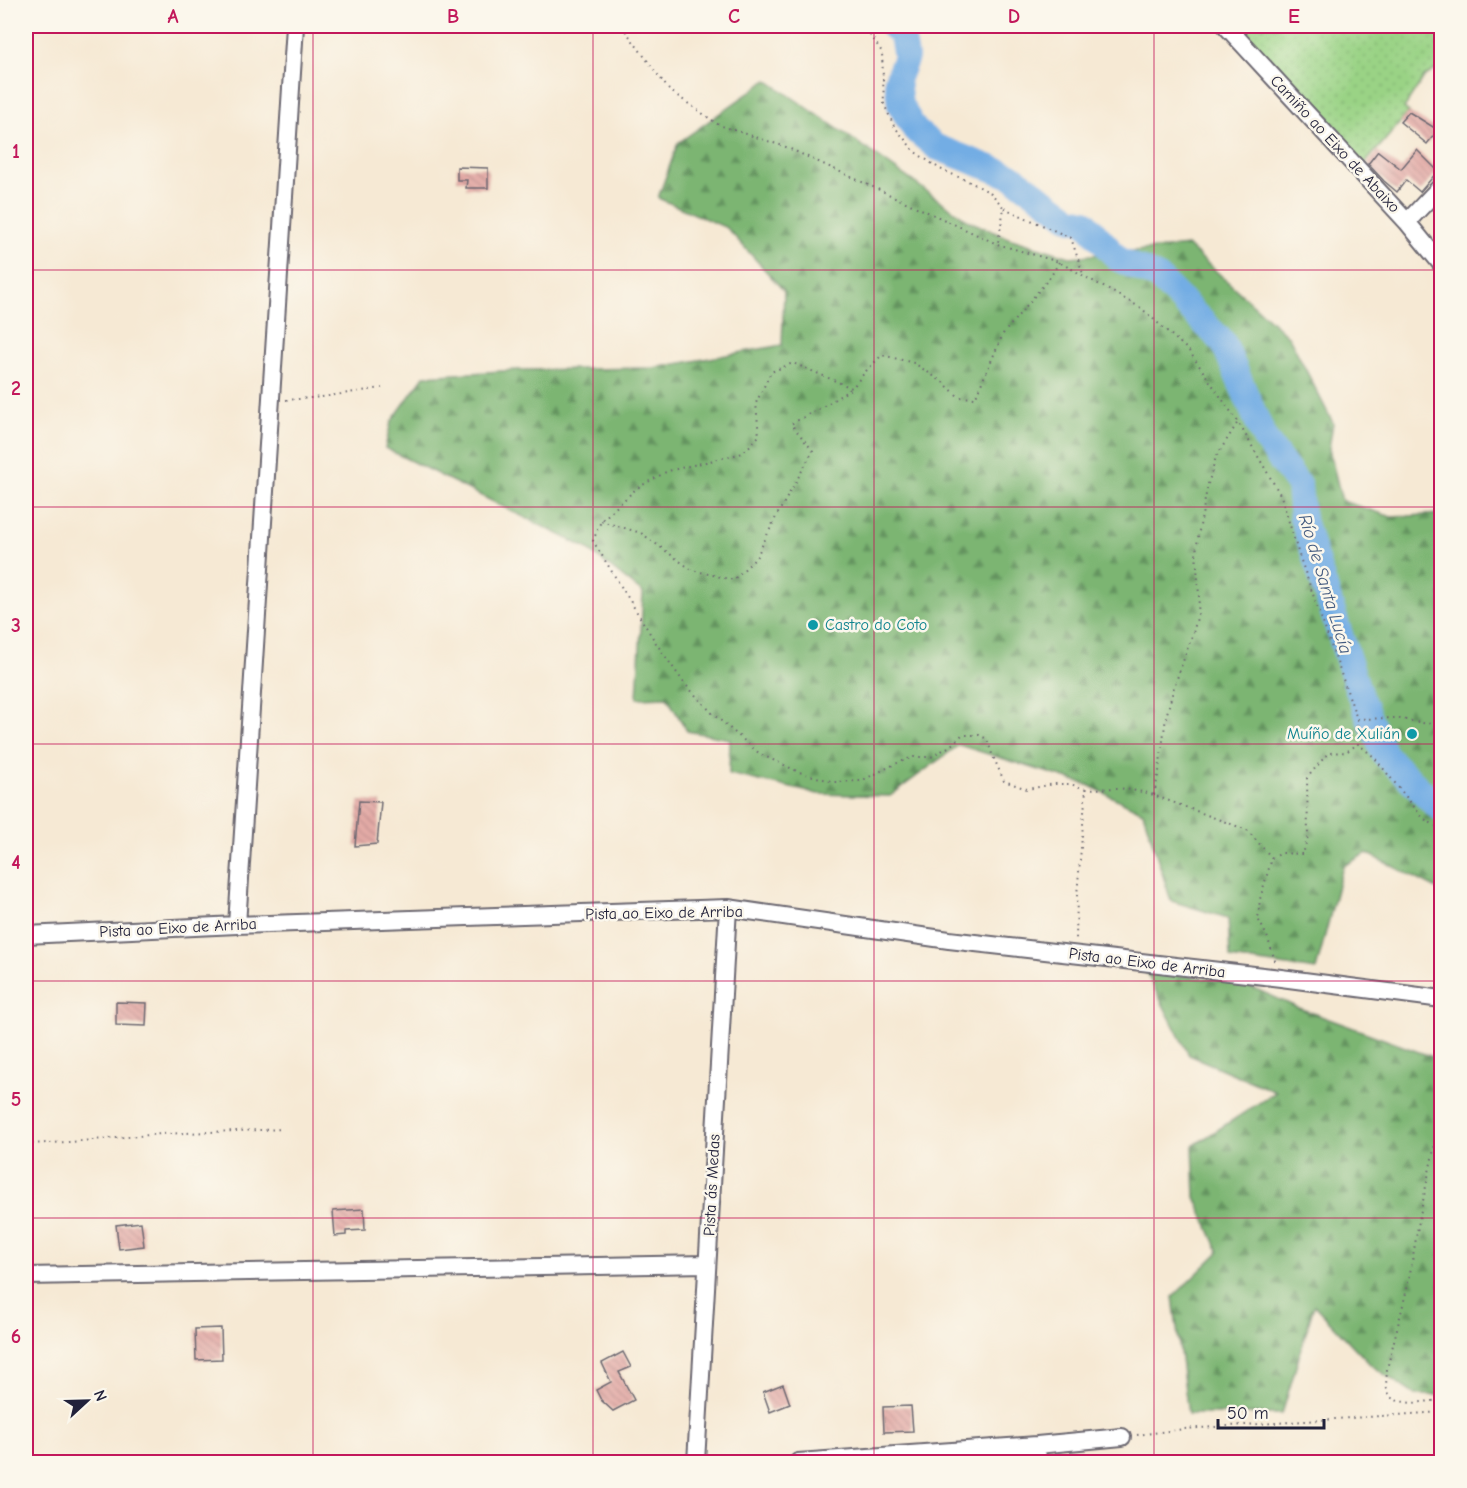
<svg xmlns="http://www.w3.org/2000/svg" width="1467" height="1488" font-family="'Comic Neue',sans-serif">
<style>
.grass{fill:url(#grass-dots);stroke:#5e7a60;stroke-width:1.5}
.forest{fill:url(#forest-firs);stroke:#4e6c56;stroke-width:1.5}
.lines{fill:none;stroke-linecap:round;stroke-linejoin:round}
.river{stroke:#73ade4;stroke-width:26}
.building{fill:url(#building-back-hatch)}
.street-casing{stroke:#6c6871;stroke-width:20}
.path{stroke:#6c6871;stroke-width:2;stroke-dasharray:1.5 4.5;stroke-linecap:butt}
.street{stroke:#fff;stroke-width:16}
.grid{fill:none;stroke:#c2185b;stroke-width:1.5;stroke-opacity:0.55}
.culture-dot{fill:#0f9aa8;stroke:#fbf7ec;stroke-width:2}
.labels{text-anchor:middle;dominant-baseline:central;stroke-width:5;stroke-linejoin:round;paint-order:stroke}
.street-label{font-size:16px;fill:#22223b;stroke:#fbf7ec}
.culture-label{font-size:16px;fill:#0d838f;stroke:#fbf7ec;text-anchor:start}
.water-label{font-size:18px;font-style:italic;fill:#425a7f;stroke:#fbf7ec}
.neatline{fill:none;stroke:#c2185b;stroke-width:2}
.grid-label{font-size:20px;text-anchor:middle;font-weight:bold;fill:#c2185b}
</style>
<defs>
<pattern id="grass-dots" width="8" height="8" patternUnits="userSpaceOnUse" patternTransform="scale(1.5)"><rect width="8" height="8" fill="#9ad385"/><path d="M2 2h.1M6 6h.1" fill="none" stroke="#84b574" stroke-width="1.8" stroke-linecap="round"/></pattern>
<pattern id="forest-firs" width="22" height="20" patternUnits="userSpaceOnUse" patternTransform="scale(1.5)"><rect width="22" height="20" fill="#7bb572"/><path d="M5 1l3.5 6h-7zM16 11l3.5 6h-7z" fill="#64935f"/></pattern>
<pattern id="building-back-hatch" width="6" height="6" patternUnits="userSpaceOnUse" patternTransform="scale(1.5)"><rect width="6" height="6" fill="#e3aaa6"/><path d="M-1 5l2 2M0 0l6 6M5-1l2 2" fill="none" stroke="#c29290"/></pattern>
</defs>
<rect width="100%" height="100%" fill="#fbf7ec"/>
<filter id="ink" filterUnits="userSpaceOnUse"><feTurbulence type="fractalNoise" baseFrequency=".0167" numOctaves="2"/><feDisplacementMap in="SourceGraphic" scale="12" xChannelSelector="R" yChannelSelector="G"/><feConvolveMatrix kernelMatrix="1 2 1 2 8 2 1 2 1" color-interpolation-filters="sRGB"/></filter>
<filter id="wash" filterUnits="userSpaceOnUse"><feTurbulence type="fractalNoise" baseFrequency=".008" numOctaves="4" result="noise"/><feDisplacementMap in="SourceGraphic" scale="24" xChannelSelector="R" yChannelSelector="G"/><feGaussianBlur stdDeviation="1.35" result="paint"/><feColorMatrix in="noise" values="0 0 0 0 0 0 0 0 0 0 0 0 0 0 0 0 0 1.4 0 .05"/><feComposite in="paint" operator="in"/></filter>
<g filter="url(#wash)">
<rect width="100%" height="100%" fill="#f6e9d4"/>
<!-- grass -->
<path class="grass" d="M1235 26H1441V62L1438 68 1424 77 1404 108 1409 112 1362 167Z"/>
<!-- forest -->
<path class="forest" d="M767 80 857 142 969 221 1008 238 1070 257 1188 246 1289 337 1333 423 1329 449 1342 501 1392 517 1441 514V891L1367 853 1343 866 1316 970 1230 958 1228 918 1171 901 1143 812 1088 785 959 745 890 796 818 794 729 774 730 739 687 731 667 697 637 698 643 593 586 548 385 448 391 422 424 376 518 370 654 368 782 345 784 291 727 228 658 198 678 143Z
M1145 970 1247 985 1296 1007 1441 1060V1395H1415L1371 1365 1314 1305 1282 1414H1188L1173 1297 1219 1252 1195 1197 1193 1146 1276 1092 1189 1055Z"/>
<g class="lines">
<!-- river -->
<path class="river" d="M892 26 902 35 906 57 897 80 900 105 915 130 936 147 1011 176 1071 219 1085 222 1118 259 1159 278 1223 342 1265 439 1299 486 1302 517 1359 693 1384 754 1438 807 1442 805"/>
</g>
<g id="blocks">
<!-- building -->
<path class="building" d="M1409 112 1438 130 1427 144 1400 122Z
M1417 150 1438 171 1420 192 1406 180 1397 192 1384 181 1368 164 1378 151 1401 169Z
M457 167 488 168V188H466L467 180H457Z
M359 801 381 802 377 844 355 846Z
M116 1002 147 1003 146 1026 116 1025Z
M364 1209 365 1230 346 1231V1235L335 1236 333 1211Z
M141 1222 144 1246 119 1249 116 1225Z
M221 1328 222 1359 196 1360 195 1329Z
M623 1352 631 1367 619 1372 634 1400 613 1411 601 1400 596 1390 611 1382 602 1363Z
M783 1384 790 1404 770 1412 763 1392Z
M911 1406 913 1431 884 1432 883 1407Z"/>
</g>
</g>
<g filter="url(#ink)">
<use href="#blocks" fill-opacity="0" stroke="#6c6871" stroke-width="1.5"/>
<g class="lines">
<defs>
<path id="street" d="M1226 26 1407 222 1442 265
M1407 222 1442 185
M237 925 295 26
M26 935 237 925 728 908 949 940 1281 978 1442 999
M26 1276 707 1264
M1037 1445 1038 1462
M696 1462 728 908
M798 1462 1037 1445 1122 1437"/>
</defs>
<!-- street casing -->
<use href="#street" class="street-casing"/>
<!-- path -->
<path class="path" d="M622 26 669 90 719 125 786 147 997 244 1059 262 1141 308 1189 351 1238 422 1281 496 1299 555 1357 719 1358 744 1374 757 1423 818 1442 830
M854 26 871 36 882 52 884 104 894 126 915 152 940 169 970 182 991 193 1004 208 998 243
M1004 208 1071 238 1083 274
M1059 262 1051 276 1003 334 975 398 959 397 944 383 914 363 882 355 866 371 852 388 793 363 771 372 756 403 759 436 743 453 668 471 637 488 601 521 593 541 656 643 684 683 714 715 760 754 799 772 834 782 861 781 895 764 913 757H931L950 746 962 735H979L987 739 992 754 1004 781 1027 789 1055 784H1070L1086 789 1077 895 1076 940
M286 400 322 397 382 388
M601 521 641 533 692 570 733 580 756 558 776 517 813 451 791 424 824 406 852 388
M1357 719 1395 718 1428 724 1442 719
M1086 789 1119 788 1148 793 1247 830 1272 858
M1154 795 1159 771 1166 717 1174 687 1193 633 1198 614 1199 596 1196 552 1199 531 1208 484 1216 457 1238 422
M1275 961 1267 936 1258 919 1260 899 1272 858 1282 853 1303 854 1308 836 1307 778 1328 753 1346 752 1358 744
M1442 1111 1420 1215 1408 1285 1387 1369 1386 1386 1390 1397 1398 1401 1412 1403 1442 1400
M26 1144 70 1142 161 1134 283 1129
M1137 1435 1184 1429 1442 1412"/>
<!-- street -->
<use href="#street" class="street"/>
</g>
</g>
<!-- grid -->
<path class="grid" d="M313 26V1462M593 26V1462M874 26V1462M1154 26V1462M26 270H1442M26 507H1442M26 744H1442M26 981H1442M26 1218H1442"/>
<!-- markers -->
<g class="culture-dot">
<circle cx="813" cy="625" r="6"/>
<circle cx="1412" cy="734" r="6"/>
</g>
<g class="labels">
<!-- street labels -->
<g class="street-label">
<text transform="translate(1335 144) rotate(47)">Camiño ao Eixo de Abaixo</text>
<text transform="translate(664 913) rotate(-1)">Pista ao Eixo de Arriba</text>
<text transform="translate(178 928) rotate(-3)">Pista ao Eixo de Arriba</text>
<text transform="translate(1147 963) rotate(7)">Pista ao Eixo de Arriba</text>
<text transform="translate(712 1185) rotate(-87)">Pista ás Medas</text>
</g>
<!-- culture labels -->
<g class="culture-label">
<text x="825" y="625">Castro do Coto</text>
<text x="1400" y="734" text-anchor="end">Muíño de Xulián</text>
</g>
<!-- water labels -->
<g class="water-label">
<text transform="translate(1325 584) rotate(73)">Río de Santa Lucía</text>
</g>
</g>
<!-- margin -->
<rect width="1467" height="1488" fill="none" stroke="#fbf7ec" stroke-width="66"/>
<!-- north arrow -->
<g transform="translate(87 1401) rotate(68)" stroke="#fbf7ec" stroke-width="4.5" paint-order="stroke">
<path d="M0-4.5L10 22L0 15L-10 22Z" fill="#22223b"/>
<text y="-9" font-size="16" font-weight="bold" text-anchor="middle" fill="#22223b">N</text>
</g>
<!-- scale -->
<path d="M1218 1419v9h106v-9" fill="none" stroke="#22223b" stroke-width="3"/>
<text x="1227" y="1419" font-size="18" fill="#22223b" stroke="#fbf7ec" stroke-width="4.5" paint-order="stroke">50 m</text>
<rect x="33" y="33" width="1401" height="1422" class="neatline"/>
<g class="grid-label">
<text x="173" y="23">A</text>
<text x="453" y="23">B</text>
<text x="734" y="23">C</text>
<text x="1014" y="23">D</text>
<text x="1294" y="23">E</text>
<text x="16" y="158">1</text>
<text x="16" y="395">2</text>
<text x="16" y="632">3</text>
<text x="16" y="869">4</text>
<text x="16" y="1106">5</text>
<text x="16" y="1343">6</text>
</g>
</svg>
